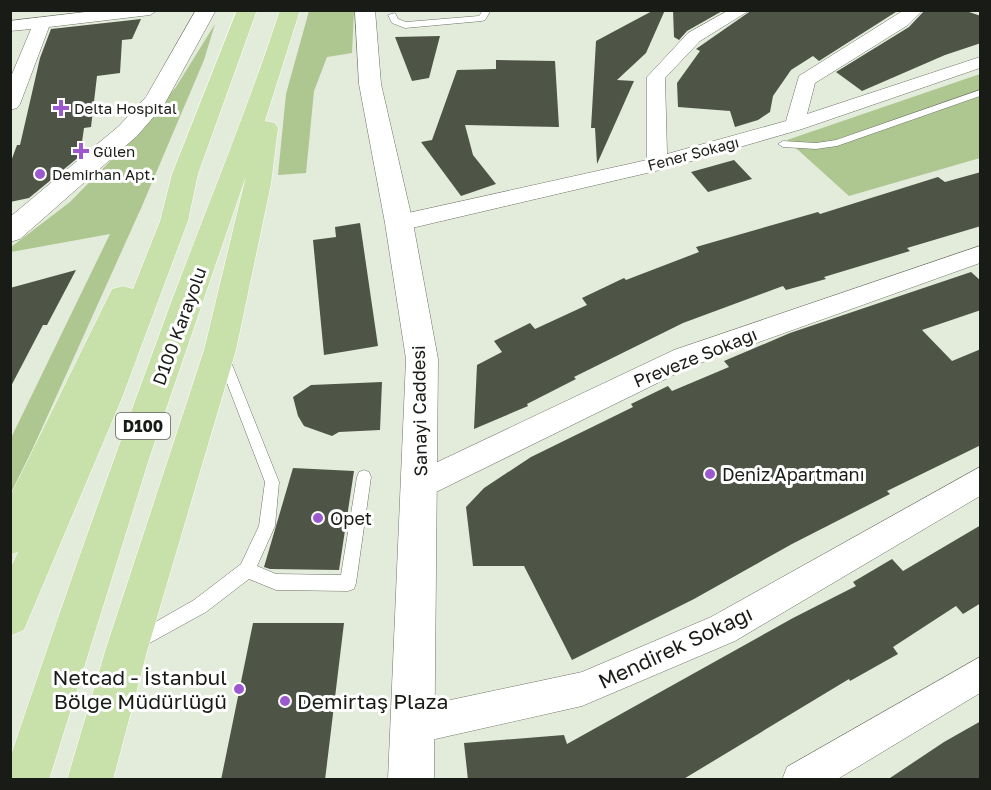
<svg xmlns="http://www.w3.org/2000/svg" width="991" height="790" font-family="'Golos Text',sans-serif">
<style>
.green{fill:#aec791}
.building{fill:#4e5547}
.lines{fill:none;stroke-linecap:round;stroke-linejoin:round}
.service-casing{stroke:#6d7466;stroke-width:1}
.minor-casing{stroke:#6d7466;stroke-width:1}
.tertiary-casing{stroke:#6d7466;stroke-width:1}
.secondary-casing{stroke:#6d7466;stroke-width:1}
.trunk-casing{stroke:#fff;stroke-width:1}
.service{fill:#fff;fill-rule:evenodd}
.minor{fill:#fff;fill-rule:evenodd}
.tertiary{fill:#fff;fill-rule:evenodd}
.secondary{fill:#fff;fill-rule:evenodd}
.trunk{fill:#c8e0aa;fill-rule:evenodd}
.poi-dot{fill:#9c59cf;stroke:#fff;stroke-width:2}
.labels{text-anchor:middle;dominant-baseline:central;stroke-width:6;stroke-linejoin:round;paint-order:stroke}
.far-poi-label{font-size:15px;fill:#191c16;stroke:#fff;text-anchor:start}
.far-street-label{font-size:15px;fill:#191c16;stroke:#fff}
.shield{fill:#fff;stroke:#5e605c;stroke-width:1.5}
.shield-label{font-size:16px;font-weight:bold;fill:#191c16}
.street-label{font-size:18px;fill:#191c16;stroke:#fff}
.poi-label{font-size:18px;fill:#191c16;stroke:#fff;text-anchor:start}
.near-street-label{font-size:21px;fill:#191c16;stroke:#fff}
.near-poi-label{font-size:21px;fill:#191c16;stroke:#fff;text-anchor:end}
</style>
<rect width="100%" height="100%" fill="#e3ebda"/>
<!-- green -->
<path class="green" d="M309 11H354L352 53 327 57 314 91 306 173 278 175 286 94Z
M215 24 204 60 142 206 11 497V438L110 234 11 252V247L70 202 129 142 176 87Z
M980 74V158L849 196 787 140Z"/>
<!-- building -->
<path class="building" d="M654 10H665L646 53 617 80 634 81 597 164 595 128H591L596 41Z
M673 10H724L687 31 679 40 674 37Z
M752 10H899L819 61 813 56 791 70 773 96 770 112 758 120 735 127 730 111 678 107 677 83 700 51 696 49Z
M925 10H963L981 16V43L945 55 862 91 836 72 909 27Z
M141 19 132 39 122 40 120 73 97 76 91 127 84 128 80 156 29 198 10 202V164L17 145H20L40 58 51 29Z
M440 36 429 78 412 81 395 37Z
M496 60 555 61 559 127 465 125 473 155 496 184 461 196 421 142 432 140 457 70 496 69Z
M734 160 752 179 708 192 691 172Z
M981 172V226L907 248 910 251 824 277 826 279 786 290 783 286 683 323 574 377 576 379 527 404 528 406 474 429 477 365 502 352 494 341 530 323 535 329 587 305 582 298 624 278 626 280 699 252 696 247 818 212 820 214 938 177 945 182Z
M360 223 378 346 324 355 313 240 336 237 335 227Z
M76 270 47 325H43L10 388V288Z
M971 272 981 281V310L922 330 952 361 981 349V445L887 491 890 494 792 544 694 599 572 660 524 566H473L466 507 484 488 531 457 633 407 631 404 668 386 672 391 729 367 724 361 790 333Z
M382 382 380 430 339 432 332 436 304 426 298 416 293 397 311 385Z
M293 468 354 471 339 570 270 569 264 567Z
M981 525V603L963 614 956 606 893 647 898 654 850 681 849 679 682 780H468L464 743 564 735 567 744 793 618 856 586 853 582 892 559 903 571Z
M253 623H344L325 780H221Z
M981 721V780H887L944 742Z"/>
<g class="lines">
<defs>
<path id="service" d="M483 10H491L485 20 482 21 405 28 392 23 388 15 395 13 398 19 406 22 479 16Z
M980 90V96L837 146 816 149 783 147 778 144 783 141 816 143 836 140Z
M223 352 228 353 229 357 279 482 275 526 257 566 276 574 341 575 357 477 359 472 364 470 369 472 371 477 356 583 354 589 348 591 276 590 249 579 206 612 137 650 131 648 129 642 131 636 194 600 241 564 259 526 265 482 217 357 218 353Z"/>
<path id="minor" d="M102 10H158L150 15 49 27 20 104 17 108 10 110V79L31 29 10 31V21Z
M729 10H750L700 41 665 78 667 154 786 121 799 76 904 10H923L908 25 815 83 807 114 980 57V68L802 129 664 169 399 231 391 229 388 223 391 217 399 215 647 160V77L688 33Z
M980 246V263L692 366 430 495 420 499 410 495 405 485 410 475 674 350Z
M980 467V496L735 641 582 706 413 744 400 739 395 726 400 713 413 708 582 672 711 617Z
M980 657V693L836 780H782L787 767Z"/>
<path id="tertiary" d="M196 10H216L164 105 137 136 20 239 10 242V217L119 126 146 97Z"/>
<path id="secondary" d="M355 10H375L381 84 413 223 438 359 434 780H388L406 359 385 223 359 84Z"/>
<path id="trunk" d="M237 10H257L198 174 188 221 122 398 24 630 10 636V569L18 552 10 555V496L112 289 123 286 133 289 160 221 172 174Z
M280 10H300L265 121 275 123 278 128 271 184 236 350 148 648 113 780H67L106 648 204 350 246 176 150 456 49 780H10V758C61 607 114 457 169 308 206 209 247 111 280 10Z"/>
</defs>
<!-- service casing -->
<use href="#service" class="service-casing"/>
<!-- minor casing -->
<use href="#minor" class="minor-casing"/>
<!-- tertiary casing -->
<use href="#tertiary" class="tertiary-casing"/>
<!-- secondary casing -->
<use href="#secondary" class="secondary-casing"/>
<!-- trunk casing -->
<use href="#trunk" class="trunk-casing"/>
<!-- service -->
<use href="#service" class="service"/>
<!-- minor -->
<use href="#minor" class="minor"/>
<!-- tertiary -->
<use href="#tertiary" class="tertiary"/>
<!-- secondary -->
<use href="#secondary" class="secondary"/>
<!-- trunk -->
<use href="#trunk" class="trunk"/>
</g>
<!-- markers -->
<g class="poi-dot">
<path d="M58 99h6v6h6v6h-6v6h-6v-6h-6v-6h6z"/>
<path d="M78 142h6v6h6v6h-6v6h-6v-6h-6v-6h6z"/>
<circle cx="40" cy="174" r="6"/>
<circle cx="710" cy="474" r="6"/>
<circle cx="318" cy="518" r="6"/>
<circle cx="239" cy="689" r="6"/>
<circle cx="285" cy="701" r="6"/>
</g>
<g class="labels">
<!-- far-poi labels -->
<g class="far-poi-label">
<text x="74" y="108">Delta Hospital</text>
<text x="93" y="151">Gülen</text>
<text x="52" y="174">Demirhan Apt.</text>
</g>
<!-- far-street labels -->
<g class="far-street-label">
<text transform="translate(693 153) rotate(-15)">Fener Sokağı</text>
</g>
<!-- shield labels -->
<rect class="shield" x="116" y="413" width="54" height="26" rx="4.5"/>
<g class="shield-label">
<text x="143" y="426">D100</text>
</g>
<!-- street labels -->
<g class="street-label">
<text transform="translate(179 326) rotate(-70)">D100 Karayolu</text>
<text transform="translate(695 357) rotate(-22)">Preveze Sokağı</text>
<text transform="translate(419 411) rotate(-91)">Sanayi Caddesi</text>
</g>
<!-- poi labels -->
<g class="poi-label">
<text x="722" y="474">Deniz Apartmanı</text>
<text x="330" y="518">Opet</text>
</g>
<!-- near-street labels -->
<g class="near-street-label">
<text transform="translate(675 647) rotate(-25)">Mendirek Sokağı</text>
</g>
<!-- near-poi labels -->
<g class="near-poi-label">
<text x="227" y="677">Netcad - İstanbul<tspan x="227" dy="24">Bölge Müdürlüğü</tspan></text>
<text x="297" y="701" text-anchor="start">Demirtaş Plaza</text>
</g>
</g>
<!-- border -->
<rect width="991" height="790" fill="none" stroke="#191c16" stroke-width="24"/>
</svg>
